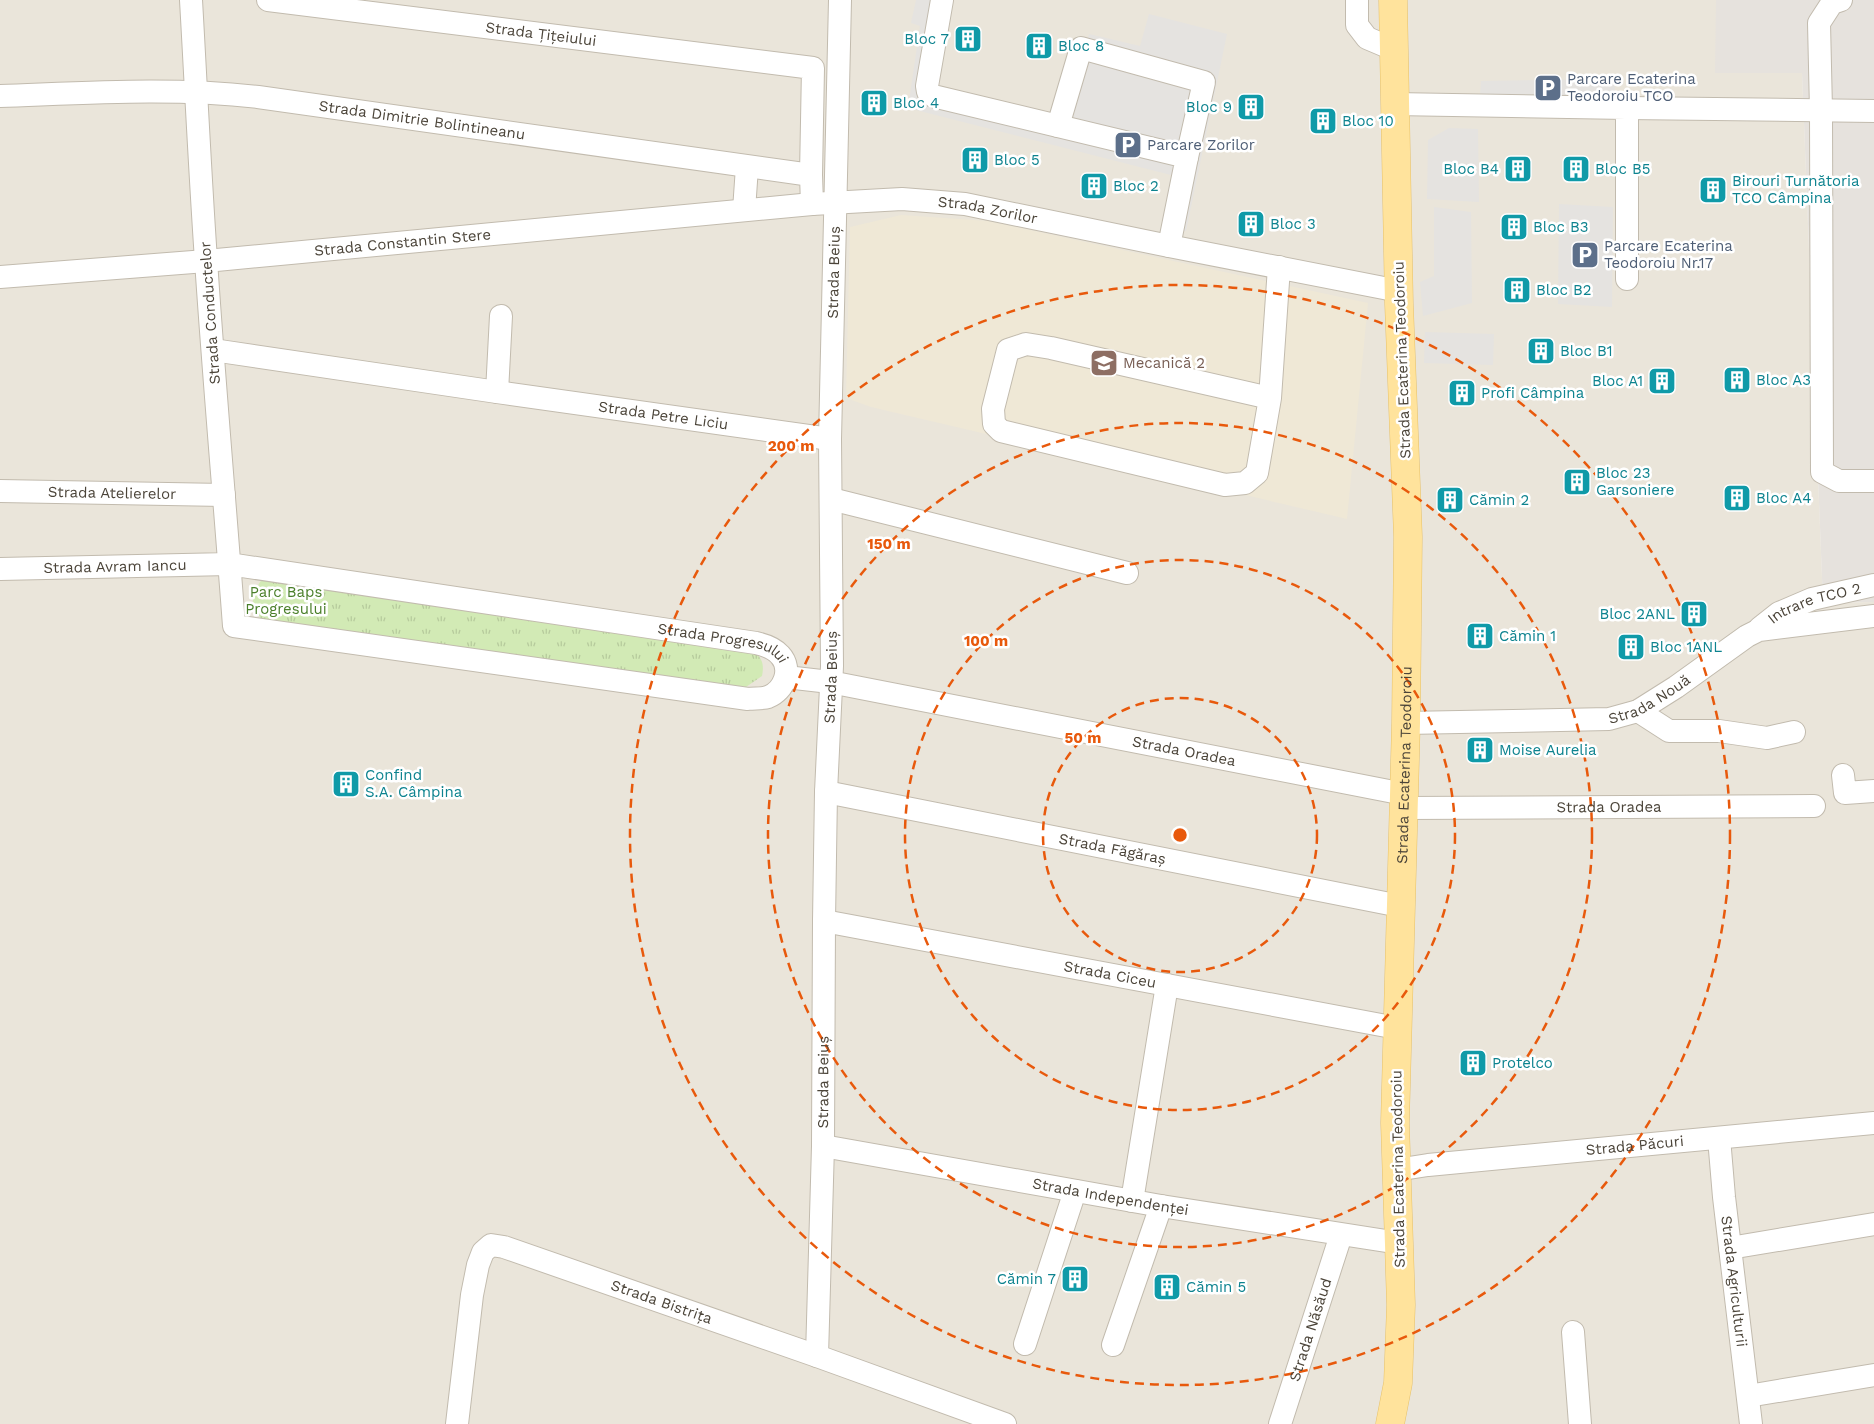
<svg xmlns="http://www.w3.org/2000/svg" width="1874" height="1424" font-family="'Work Sans',sans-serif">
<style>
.residential{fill:#eae5da}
.industrial{fill:#e6e2dd}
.education{fill:#efe8d6}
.park{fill:url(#park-tufts)}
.parking{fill:#e5e3e0}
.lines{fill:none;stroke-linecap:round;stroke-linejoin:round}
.minor-casing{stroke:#c2bbae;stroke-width:24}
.major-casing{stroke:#e6c16a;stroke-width:29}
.minor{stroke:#fff;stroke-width:22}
.major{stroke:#ffe39c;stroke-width:28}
.ring{fill:none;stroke:#e8590c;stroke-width:2.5;stroke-dasharray:9 6}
.labels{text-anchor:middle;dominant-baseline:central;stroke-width:5;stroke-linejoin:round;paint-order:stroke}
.street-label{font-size:15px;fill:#4b4439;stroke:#fff}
.culture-label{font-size:15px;fill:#0d838f;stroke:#fff;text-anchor:start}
.service-label{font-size:15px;fill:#4e5e75;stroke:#fff;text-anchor:start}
.education-label{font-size:15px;fill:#785e54;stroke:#fff;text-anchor:start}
.park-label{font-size:15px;fill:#4a7f2a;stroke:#fff}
.centre{fill:#e8590c;stroke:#fff;stroke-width:2.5}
.ring-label{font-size:15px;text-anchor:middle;font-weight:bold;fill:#e8590c;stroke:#fff;stroke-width:5;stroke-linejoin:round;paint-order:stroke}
</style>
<defs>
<pattern id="park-tufts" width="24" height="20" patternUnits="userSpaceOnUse" patternTransform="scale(1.25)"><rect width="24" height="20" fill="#d2eab5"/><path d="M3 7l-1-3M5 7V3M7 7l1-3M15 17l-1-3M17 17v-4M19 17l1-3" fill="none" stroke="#b6ca9c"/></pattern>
</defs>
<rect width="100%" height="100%" fill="#f6f3ec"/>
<!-- residential -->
<path class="residential" d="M0 0H1716V73H1802L1823 603 1874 602V1424H0Z"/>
<!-- industrial -->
<path class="industrial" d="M1716 0H1874V602L1823 603 1802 73H1715Z"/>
<!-- education -->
<path class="education" d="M901 215 988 221 1368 303 1347 519 871 407 846 398 850 227Z"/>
<!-- park -->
<path class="park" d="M263 578 755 652C763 660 764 665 762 676L746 687 280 623 261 619C249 602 251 594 263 578Z"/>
<!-- parking -->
<path class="parking" d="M916 0H949L932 85 1044 114 1070 102 1089 34 1140 46 1149 14 1227 34 1186 231 1161 226 1171 175 908 108 920 26 911 23Z
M1614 79 1616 98 1480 95 1481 81Z
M1449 128 1478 129 1479 202 1427 199 1428 140Z
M1559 204 1613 207 1612 307 1558 304Z
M1434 207 1471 212 1472 303 1423 316 1420 282 1434 276Z
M1425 332 1494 334 1493 365 1424 363Z"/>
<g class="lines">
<defs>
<g id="minor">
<path id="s1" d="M268 0 813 68 811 175"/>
<path d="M942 0 927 86 928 92 933 96 1187 157 1169 246"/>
<path d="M1357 0V25L1367 38 1393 49"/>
<path d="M1841 0 1832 3 1819 23 1821 110 1822 472 1839 481H1874"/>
<path id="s2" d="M0 96C86 93 173 87 258 97L811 175 812 204"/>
<path d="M1394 104 1627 108V279"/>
<path d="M1627 108 1874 111"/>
<path d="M1058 126 1081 48 1204 82 1187 157"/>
<path d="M744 210 747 167"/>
<path id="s3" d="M0 277 206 261 812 204 902 199 965 204 1169 246 1399 291"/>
<path id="s4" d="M213 350 497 392 830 439"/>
<path d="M497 392 501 316"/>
<path d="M1270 398 1051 348 1026 344 1008 350 993 409 994 424 1001 431 1225 485 1245 483 1257 473 1270 398 1279 267"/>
<path id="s5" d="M0 491 224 495"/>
<path d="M831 499 1127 573"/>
<path id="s6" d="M0 569 229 564 756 643C765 645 774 648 780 655 793 669 784 691 768 697 762 699 754 698 748 699L234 626C225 504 214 382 206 260 200 174 196 87 191 0"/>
<path id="s7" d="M1760 628 1779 613 1812 599 1874 585"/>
<path id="s8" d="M786 677 830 682 1404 794"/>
<path d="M1638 711 1669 731H1719L1767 738 1794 732"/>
<path id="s9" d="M1406 723 1609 719 1638 711 1676 687 1747 636 1759 630 1874 616"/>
<path d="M1843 775 1845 793 1874 791"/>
<path id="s10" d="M826 792 1400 906"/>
<path id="s11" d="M1403 808 1814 806"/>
<path id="s12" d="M824 921 1397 1028"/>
<path id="s13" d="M1719 1138 1724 1197 1751 1424"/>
<path id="s14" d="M823 1146 1161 1206 1399 1243"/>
<path id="s15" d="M1396 1170 1428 1165 1874 1123"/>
<path d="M1132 1201 1167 985"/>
<path d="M1730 1248 1874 1224"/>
<path d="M1573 1332 1580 1424"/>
<path d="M1025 1344 1075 1191"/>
<path d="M1113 1345 1161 1206"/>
<path id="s16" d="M817 1356 823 1146 824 921 826 792 832 666 830 439 840 0"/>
<path d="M1748 1396 1874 1375"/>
<path id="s17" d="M457 1424 472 1295 478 1265 483 1252 491 1245 504 1247 817 1356 1005 1424"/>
<path id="s18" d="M1280 1424 1341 1235"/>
</g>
<g id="major">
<path id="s19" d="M1390 1424 1398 1383 1401 1305 1395 1123 1406 723 1408 537 1399 304 1393 0"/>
</g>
</defs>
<!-- minor casing -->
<use href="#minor" class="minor-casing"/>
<!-- major casing -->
<use href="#major" class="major-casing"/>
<!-- minor -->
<use href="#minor" class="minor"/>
<!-- major -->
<use href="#major" class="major"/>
</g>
<!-- distance rings -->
<g class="ring">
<circle cx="1180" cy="835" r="137"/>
<circle cx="1180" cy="835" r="275"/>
<circle cx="1180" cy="835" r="412"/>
<circle cx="1180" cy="835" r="550"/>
</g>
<!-- icons -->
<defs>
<symbol id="building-square" viewBox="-11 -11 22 22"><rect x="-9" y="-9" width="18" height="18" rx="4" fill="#0f9aa8" stroke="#fff"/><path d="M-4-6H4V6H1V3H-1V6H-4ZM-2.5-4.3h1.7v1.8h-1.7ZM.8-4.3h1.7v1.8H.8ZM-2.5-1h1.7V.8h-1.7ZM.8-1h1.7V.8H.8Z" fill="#fff"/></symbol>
<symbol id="parking-square" viewBox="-11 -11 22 22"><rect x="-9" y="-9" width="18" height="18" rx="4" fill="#5c6f8a" stroke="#fff"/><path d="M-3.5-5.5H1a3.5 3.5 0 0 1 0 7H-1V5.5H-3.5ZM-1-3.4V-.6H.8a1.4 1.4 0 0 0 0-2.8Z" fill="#fff"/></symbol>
<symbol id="school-square" viewBox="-11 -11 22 22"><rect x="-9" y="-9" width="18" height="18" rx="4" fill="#8d6e63" stroke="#fff"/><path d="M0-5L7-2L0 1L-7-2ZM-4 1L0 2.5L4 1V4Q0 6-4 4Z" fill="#fff"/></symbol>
</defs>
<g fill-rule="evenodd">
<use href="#building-square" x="952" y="23" width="32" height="32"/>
<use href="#building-square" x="1023" y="30" width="32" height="32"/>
<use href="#parking-square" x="1532" y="72" width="32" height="32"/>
<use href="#building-square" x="858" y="87" width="32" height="32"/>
<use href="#building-square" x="1235" y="91" width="32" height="32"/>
<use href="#building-square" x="1307" y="105" width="32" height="32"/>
<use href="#parking-square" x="1112" y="129" width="32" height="32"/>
<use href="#building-square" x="959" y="144" width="32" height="32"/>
<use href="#building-square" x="1502" y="153" width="32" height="32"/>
<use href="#building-square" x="1560" y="153" width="32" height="32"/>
<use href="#building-square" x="1078" y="170" width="32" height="32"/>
<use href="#building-square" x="1697" y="174" width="32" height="32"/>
<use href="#building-square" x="1235" y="208" width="32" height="32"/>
<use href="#building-square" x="1498" y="211" width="32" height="32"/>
<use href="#parking-square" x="1569" y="239" width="32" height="32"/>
<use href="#building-square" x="1501" y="274" width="32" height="32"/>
<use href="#building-square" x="1525" y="335" width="32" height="32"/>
<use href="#school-square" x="1088" y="347" width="32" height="32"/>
<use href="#building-square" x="1721" y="364" width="32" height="32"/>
<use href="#building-square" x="1646" y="365" width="32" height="32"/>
<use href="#building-square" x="1446" y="377" width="32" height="32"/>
<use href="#building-square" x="1561" y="466" width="32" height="32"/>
<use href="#building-square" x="1721" y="482" width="32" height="32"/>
<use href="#building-square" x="1434" y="484" width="32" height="32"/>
<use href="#building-square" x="1678" y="598" width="32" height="32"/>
<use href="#building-square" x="1464" y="620" width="32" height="32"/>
<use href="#building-square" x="1615" y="631" width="32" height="32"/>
<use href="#building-square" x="1464" y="734" width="32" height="32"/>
<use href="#building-square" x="330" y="768" width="32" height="32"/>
<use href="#building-square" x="1457" y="1047" width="32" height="32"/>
<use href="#building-square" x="1059" y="1263" width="32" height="32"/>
<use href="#building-square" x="1151" y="1271" width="32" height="32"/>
</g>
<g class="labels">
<!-- street labels -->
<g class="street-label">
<text stroke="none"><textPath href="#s1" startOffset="275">Strada Țițeiului</textPath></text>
<text stroke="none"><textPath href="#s2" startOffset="424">Strada Dimitrie Bolintineanu</textPath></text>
<text stroke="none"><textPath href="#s3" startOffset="992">Strada Zorilor</textPath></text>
<text stroke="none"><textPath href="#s3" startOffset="404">Strada Constantin Stere</textPath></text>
<text stroke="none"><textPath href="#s16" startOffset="1084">Strada Beiuș</textPath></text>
<text transform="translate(210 313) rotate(-94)">Strada Conductelor</text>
<text transform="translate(1402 360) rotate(-92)">Strada Ecaterina Teodoroiu</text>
<text stroke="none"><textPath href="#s4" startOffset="455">Strada Petre Liciu</textPath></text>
<text stroke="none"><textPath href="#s5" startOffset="112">Strada Atelierelor</textPath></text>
<text stroke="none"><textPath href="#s6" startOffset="115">Strada Avram Iancu</textPath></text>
<text stroke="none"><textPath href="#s7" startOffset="61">Intrare TCO 2</textPath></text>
<text stroke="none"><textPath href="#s6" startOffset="730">Strada Progresului</textPath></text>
<text stroke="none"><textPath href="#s16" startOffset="679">Strada Beiuș</textPath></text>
<text stroke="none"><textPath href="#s9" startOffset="248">Strada Nouă</textPath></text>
<text stroke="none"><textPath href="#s8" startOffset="405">Strada Oradea</textPath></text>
<text stroke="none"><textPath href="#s19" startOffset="660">Strada Ecaterina Teodoroiu</textPath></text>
<text stroke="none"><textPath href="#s11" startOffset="206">Strada Oradea</textPath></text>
<text stroke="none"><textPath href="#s10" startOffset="292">Strada Făgăraș</textPath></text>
<text stroke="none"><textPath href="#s12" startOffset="291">Strada Ciceu</textPath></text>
<text stroke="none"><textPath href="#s16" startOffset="274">Strada Beiuș</textPath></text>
<text stroke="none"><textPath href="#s15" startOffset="240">Strada Păcuri</textPath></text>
<text transform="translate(1398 1169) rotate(-91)">Strada Ecaterina Teodoroiu</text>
<text stroke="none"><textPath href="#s14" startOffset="292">Strada Independenței</textPath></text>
<text stroke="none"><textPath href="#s13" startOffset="144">Strada Agriculturii</textPath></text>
<text stroke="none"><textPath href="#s17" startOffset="365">Strada Bistrița</textPath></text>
<text stroke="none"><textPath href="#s18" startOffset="99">Strada Năsăud</textPath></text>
</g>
<!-- culture labels -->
<g class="culture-label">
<text x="949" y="39" text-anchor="end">Bloc 7</text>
<text x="1058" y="46">Bloc 8</text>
<text x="893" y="103">Bloc 4</text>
<text x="1232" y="107" text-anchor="end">Bloc 9</text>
<text x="1342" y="121">Bloc 10</text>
<text x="994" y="160">Bloc 5</text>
<text x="1499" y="169" text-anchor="end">Bloc B4</text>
<text x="1595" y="169">Bloc B5</text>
<text x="1732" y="181">Birouri Turnătoria<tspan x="1732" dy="17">TCO Câmpina</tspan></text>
<text x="1113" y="186">Bloc 2</text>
<text x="1270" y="224">Bloc 3</text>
<text x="1533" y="227">Bloc B3</text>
<text x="1536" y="290">Bloc B2</text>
<text x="1560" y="351">Bloc B1</text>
<text x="1756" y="380">Bloc A3</text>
<text x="1643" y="381" text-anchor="end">Bloc A1</text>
<text x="1481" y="393">Profi Câmpina</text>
<text x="1596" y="473">Bloc 23<tspan x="1596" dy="17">Garsoniere</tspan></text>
<text x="1756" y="498">Bloc A4</text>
<text x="1469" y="500">Cămin 2</text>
<text x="1675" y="614" text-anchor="end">Bloc 2ANL</text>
<text x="1499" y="636">Cămin 1</text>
<text x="1650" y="647">Bloc 1ANL</text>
<text x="1499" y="750">Moise Aurelia</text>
<text x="365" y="775">Confind<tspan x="365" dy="17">S.A. Câmpina</tspan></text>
<text x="1492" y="1063">Protelco</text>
<text x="1056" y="1279" text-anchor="end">Cămin 7</text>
<text x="1186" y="1287">Cămin 5</text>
</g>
<!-- service labels -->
<g class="service-label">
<text x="1567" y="79">Parcare Ecaterina<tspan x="1567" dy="17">Teodoroiu TCO</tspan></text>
<text x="1147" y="145">Parcare Zorilor</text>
<text x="1604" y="246">Parcare Ecaterina<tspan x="1604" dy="17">Teodoroiu Nr.17</tspan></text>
</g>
<!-- education labels -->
<g class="education-label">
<text x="1123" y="363">Mecanică 2</text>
</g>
<!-- park labels -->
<g class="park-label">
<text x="286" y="592">Parc Baps<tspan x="286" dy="17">Progresului</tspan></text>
</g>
</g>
<circle cx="1180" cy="835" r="8" class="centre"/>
<g class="ring-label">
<text x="791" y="451">200 m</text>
<text x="889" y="549">150 m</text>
<text x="986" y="646">100 m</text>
<text x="1083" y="743">50 m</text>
</g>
</svg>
